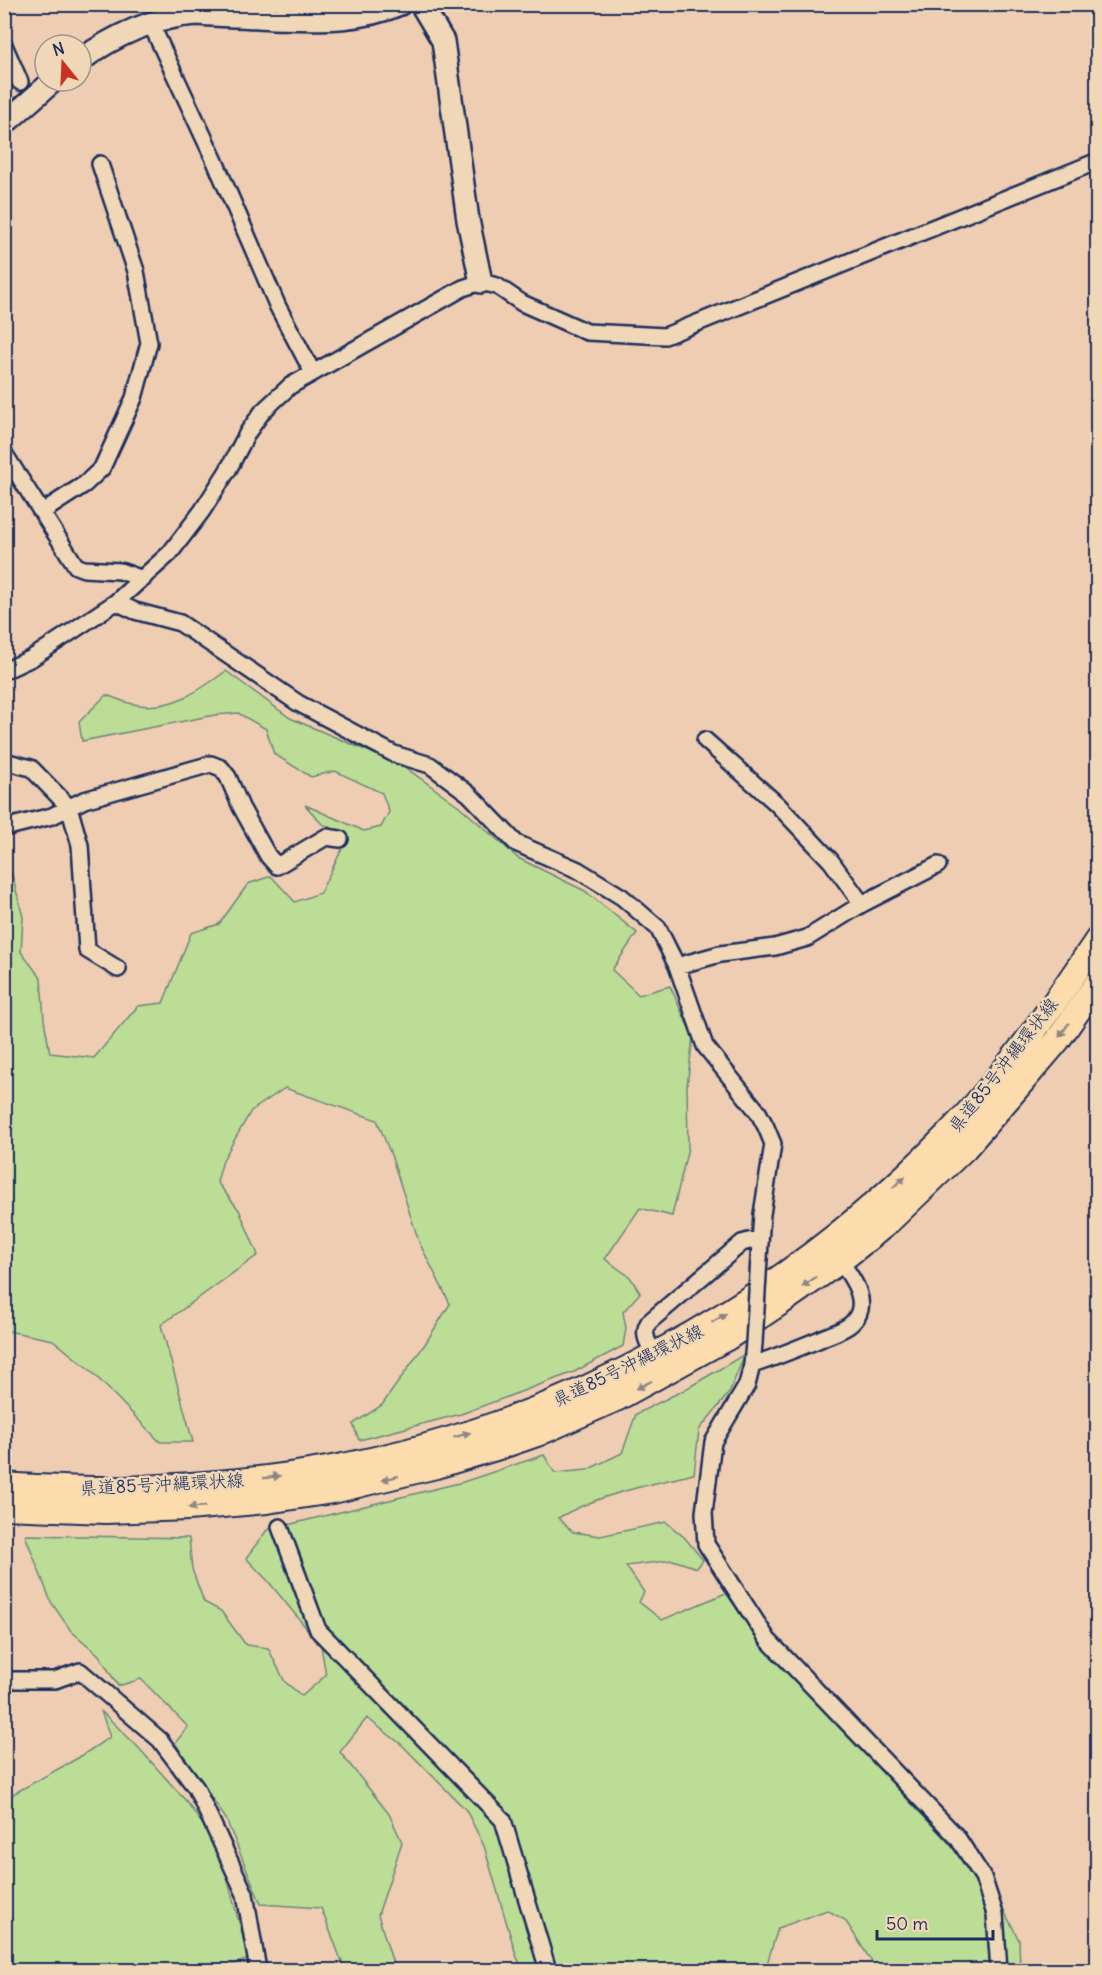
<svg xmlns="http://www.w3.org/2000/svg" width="1102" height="1975" font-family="Delius,'Klee One',sans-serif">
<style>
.green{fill:#bcdd96;stroke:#6c867a;stroke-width:1.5}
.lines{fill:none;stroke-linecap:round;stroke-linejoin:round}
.street-casing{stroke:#1b2f5e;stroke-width:20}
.secondary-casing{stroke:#1b2f5e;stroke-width:26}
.primary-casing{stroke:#1b2f5e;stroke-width:28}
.street{stroke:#f0d7b7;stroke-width:15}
.secondary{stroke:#f0d7b7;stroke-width:21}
.primary{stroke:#fcdcac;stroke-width:24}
.street-bridge-casing{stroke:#1b2f5e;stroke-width:20;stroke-linecap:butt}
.street-bridge{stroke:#f0d7b7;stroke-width:15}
.oneway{fill:#8c8685}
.labels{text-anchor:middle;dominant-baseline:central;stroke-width:5;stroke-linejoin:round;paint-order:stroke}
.street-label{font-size:18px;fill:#1b2f5e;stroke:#f0d7b7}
</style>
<rect width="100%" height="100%" fill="#efcdb2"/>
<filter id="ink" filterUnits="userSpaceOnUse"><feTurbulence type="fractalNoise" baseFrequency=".0167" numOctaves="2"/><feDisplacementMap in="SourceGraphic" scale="12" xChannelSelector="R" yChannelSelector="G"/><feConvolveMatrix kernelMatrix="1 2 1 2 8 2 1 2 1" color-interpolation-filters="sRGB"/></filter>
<g filter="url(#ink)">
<!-- green -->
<path class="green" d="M226 671 290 718 403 766 459 806 518 858 585 891 637 933 612 970 639 995 670 986 693 1037 687 1086 688 1148 672 1216 640 1208 605 1259 630 1277 640 1293 623 1312 626 1328 623 1346 574 1372 461 1414 359 1440 353 1424 382 1405 425 1344 450 1304 419 1242 391 1155 377 1120 285 1088 251 1111 223 1160 217 1182 239 1210 258 1255 161 1325 193 1442H160L90 1370 53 1340 8 1331 5 1333V872L12 874 23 917 21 952 41 978 44 1020 50 1053 94 1058 138 1006 163 1003 191 933 219 924 248 884 271 876 295 902 320 893 342 849 345 834 322 824 305 805 364 831 381 827 389 812 382 793 335 771 311 777 274 754 266 729 238 713 215 715 82 741 79 722 106 695C115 698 124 702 133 704 169 712 199 691 226 671Z
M745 1354 729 1393 699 1430 694 1474C648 1485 599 1494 558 1518L573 1532 600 1536 666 1522 685 1538 703 1560 697 1568 673 1560 626 1566 644 1592 639 1602 662 1620 726 1593 767 1651 947 1841 997 1897 1019 1940 1020 1970H877L845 1920 827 1910 778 1928 765 1970H523L516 1955 484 1846 466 1810 402 1745 367 1718 340 1752 389 1814 402 1842 378 1915 395 1970H345L321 1908 261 1904 226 1819 175 1743 188 1727 141 1679 118 1686 99 1655 71 1631 51 1602 25 1535 189 1538 192 1569 204 1602 221 1611 246 1645 268 1648 285 1682 302 1696 326 1675 321 1646 268 1581 246 1558 267 1530 463 1482 544 1455 555 1473 587 1470 622 1453 636 1414 686 1389Z
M101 1711 137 1746 187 1802 219 1848 249 1959 216 1970H5L4 1799 78 1758 110 1737Z"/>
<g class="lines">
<defs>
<path id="street" d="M323 4 324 20
M151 24 214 159 278 307 313 373
M4 45 20 82
M4 453 76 566 84 569 120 571 143 579
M42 512 85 484 102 468 134 398 149 343 136 271 100 164
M116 602 135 611 180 623 298 703 394 754 430 765 469 794 516 843 578 870 622 897 658 928 677 966 705 1046 758 1112 766 1127 773 1144 762 1214 759 1258
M4 671 32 658 116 602 170 553 202 511 228 470 248 432 263 411 290 386 463 288 481 282 497 286 522 303 587 332 665 336 1098 161
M705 740 777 804 831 861 862 904
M4 761 31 768 69 807 80 845 87 950 118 969
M4 828 52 816 84 800 211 764 221 768 228 777 241 807 268 856 277 866 326 837 340 839
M677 966 720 954 775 947 807 938 862 904 938 865
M754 1343 752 1365 747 1385 713 1442 704 1513 706 1544 768 1640 957 1837 983 1877 995 1914 999 1970
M654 1355C649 1344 641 1334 649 1322L742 1243 760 1238
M752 1365C774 1358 796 1349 818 1340 828 1335 844 1331 852 1323 872 1304 852 1277 840 1261
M280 1527 318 1630 503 1820 548 1970
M4 1680H55L80 1671 160 1740 196 1788 245 1894 258 1970"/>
<path id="secondary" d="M421 4 443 41 468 220 481 282
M81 60C113 36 157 16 197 14 222 16 247 16 272 18 316 19 359 22 400 4
M4 124 53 81"/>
<path id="primary" d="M4 1485C37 1487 69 1489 101 1489 121 1490 140 1488 160 1487 215 1484 272 1479 327 1469 563 1426 781 1306 948 1134 1005 1076 1052 1007 1098 939
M4 1507 106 1511 188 1508 267 1501 333 1491 436 1466 502 1446 537 1434 618 1398 727 1338 786 1299 840 1261 886 1224 965 1148 1011 1095 1057 1041 1098 982"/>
</defs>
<!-- street casing -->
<use href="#street" class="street-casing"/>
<!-- secondary casing -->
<use href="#secondary" class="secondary-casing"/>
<!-- primary casing -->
<use href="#primary" class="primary-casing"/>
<!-- street -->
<use href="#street" class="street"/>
<!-- secondary -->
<use href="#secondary" class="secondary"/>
<!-- primary -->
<use href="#primary" class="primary"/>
<defs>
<path id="street-bridge" d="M754 1343 759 1258"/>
</defs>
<!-- street-bridge casing -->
<use href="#street-bridge" class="street-bridge-casing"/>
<!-- street-bridge -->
<use href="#street-bridge" class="street-bridge"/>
</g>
<!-- one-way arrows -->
<defs><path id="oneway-solid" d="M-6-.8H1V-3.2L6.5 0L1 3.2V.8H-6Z" transform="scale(1.5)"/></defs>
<g class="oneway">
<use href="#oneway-solid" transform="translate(1064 1030) rotate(125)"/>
<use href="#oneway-solid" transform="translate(899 1182) rotate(-42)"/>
<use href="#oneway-solid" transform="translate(809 1282) rotate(144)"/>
<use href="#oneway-solid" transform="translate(719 1318) rotate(-32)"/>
<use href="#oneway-solid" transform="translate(644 1385) rotate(152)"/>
<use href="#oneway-solid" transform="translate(462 1435) rotate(-17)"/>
<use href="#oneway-solid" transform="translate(272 1477) rotate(-8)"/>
<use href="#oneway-solid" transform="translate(390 1478) rotate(167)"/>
<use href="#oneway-solid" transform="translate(197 1507) rotate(175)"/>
</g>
</g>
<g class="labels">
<!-- street labels -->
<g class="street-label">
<text transform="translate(1003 1065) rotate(-52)">県道85号沖縄環状線</text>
<text transform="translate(628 1365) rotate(-26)">県道85号沖縄環状線</text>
<text transform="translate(162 1484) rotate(-3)">県道85号沖縄環状線</text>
</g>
</g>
<!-- margin -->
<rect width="1102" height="1975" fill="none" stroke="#f0d7b7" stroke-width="24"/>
<rect x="12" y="12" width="1078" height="1951" fill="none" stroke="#1b2f5e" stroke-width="2" filter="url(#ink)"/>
<!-- north arrow -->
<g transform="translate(63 63) rotate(342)"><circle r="28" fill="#f0d7b7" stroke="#9b9493" stroke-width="1.5"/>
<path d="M0-4.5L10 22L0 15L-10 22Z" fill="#c8321e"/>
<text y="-9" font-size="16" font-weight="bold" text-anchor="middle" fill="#1b2f5e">N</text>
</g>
<!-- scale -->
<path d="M877 1930v9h116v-9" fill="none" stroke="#1b2f5e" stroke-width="3"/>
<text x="886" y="1930" font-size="18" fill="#1b2f5e" stroke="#f0d7b7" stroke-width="4.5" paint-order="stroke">50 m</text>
</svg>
